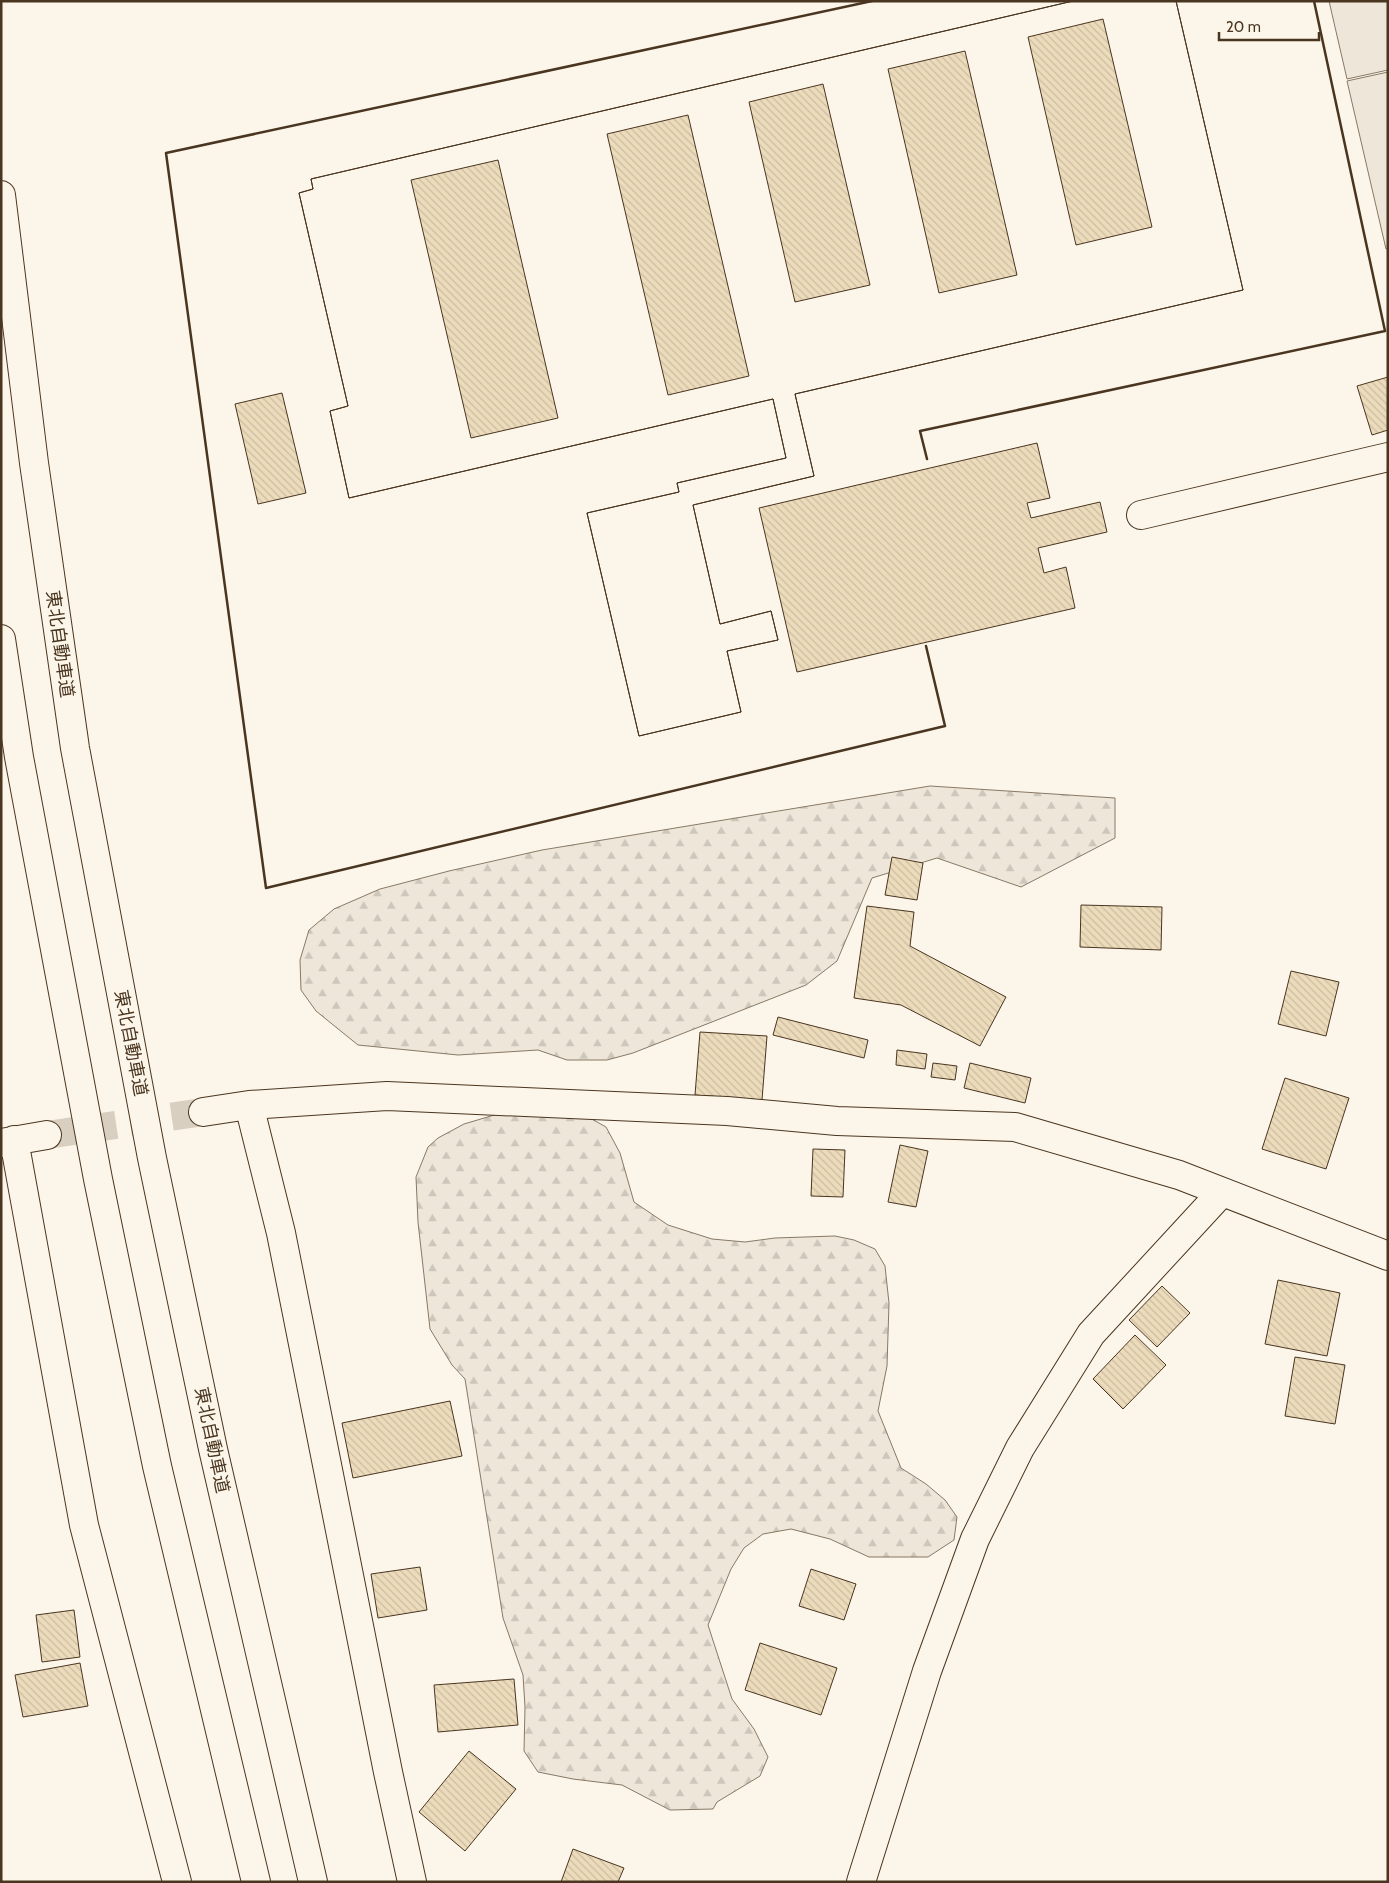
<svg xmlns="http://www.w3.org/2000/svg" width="1389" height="1883" font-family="Cabin,'Noto Sans JP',sans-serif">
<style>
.forest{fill:url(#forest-firs);stroke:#887966}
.pitch{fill:#ede6d9;stroke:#887966}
.building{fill:url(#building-back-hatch);stroke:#4a3520;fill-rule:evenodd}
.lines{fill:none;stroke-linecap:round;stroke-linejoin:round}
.minor-tunnel{stroke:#d8cfc1;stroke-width:28;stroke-dasharray:28 14;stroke-linecap:butt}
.minor-casing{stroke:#4a3520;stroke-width:30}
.highway-casing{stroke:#4a3520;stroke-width:30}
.minor{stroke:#fbf6e9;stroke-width:28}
.highway{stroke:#fbf6e9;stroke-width:28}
.wall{stroke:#4a3520;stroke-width:2.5}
.labels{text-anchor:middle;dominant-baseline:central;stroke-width:4;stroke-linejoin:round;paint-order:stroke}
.street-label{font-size:18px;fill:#4a3520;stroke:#fbf6e9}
</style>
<defs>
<pattern id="forest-firs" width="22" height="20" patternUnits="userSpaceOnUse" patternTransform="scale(1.25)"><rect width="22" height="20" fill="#ede6d9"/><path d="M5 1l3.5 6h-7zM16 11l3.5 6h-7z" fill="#cdc6ba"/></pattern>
<pattern id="building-back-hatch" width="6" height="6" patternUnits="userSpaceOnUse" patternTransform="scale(1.25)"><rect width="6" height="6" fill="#ecdcbc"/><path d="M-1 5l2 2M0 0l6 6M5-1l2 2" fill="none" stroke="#ccbda1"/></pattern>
</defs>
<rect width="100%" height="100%" fill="#fbf6e9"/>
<!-- forest -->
<path class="forest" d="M930 786 1115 798V838L1021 887 937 858 872 878 837 961 806 985 633 1053 607 1060H567L538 1050 458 1055 358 1045 316 1011 301 990 300 960 309 930 334 909 380 889 449 871 542 850Z
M501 1113 590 1118 606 1127 620 1153 634 1202 668 1225 712 1239 745 1242 775 1238 835 1236 854 1240 875 1249 885 1266 889 1303 887 1366 878 1411 901 1468 926 1484 945 1500 957 1517 954 1540 928 1557H869L830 1539 791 1529 763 1534 744 1548 731 1569 708 1625 732 1699 754 1729 768 1757 760 1776 717 1802 713 1809 670 1810 622 1785 573 1779 538 1772 524 1751 525 1707 523 1675 503 1618 465 1379 452 1365 430 1329 418 1222 416 1177 428 1147 438 1138 464 1124Z"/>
<!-- pitch -->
<path class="pitch" d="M1329 1H1388V70L1347 79Z
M1388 72V249H1386L1347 81Z"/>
<!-- building -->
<path class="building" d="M1073 1H1176L1243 290 795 394 814 476 693 505 720 624 771 611 778 640 727 651 741 712 639 736 587 513 679 492 677 483 786 458 773 399 349 498 330 411 348 406 299 193 313 189 311 179ZM1103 19 1152 227 1076 245 1028 37ZM965 51 1017 275 939 293 888 69ZM823 84 870 285 795 302 749 102ZM688 115 749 376 668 395 607 134ZM498 160 558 418 471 438 411 180Z
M1073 1H1176L1243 290 795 394 814 476 693 505 720 624 771 611 778 640 727 651 741 712 639 736 587 513 679 492 677 483 786 458 773 399 349 498 330 411 348 406 299 193 313 189 311 179Z
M1388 377V430L1372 435 1357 386Z
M282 393 306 493 258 504 235 404Z
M1037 443 1050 498 1027 503 1031 518 1100 502 1107 532 1038 548 1044 573 1066 567 1075 608 797 672 759 508Z
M892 857 923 863 917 900 885 895Z
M1081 905 1162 907 1161 950 1080 947Z
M867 906 914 912 910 946 1006 997 980 1046 901 1005 854 998Z
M1291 971 1339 982 1326 1036 1278 1024Z
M778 1017 868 1040 864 1058 773 1035Z
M700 1032 767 1036 762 1100 695 1095Z
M897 1050 927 1054 925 1069 896 1065Z
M933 1063 957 1066 955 1080 931 1077Z
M970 1063 1031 1078 1025 1103 964 1088Z
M1285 1078 1349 1098 1326 1169 1262 1149Z
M900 1145 928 1151 916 1207 888 1202Z
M813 1149 845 1150 843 1197 811 1196Z
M1278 1280 1340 1293 1327 1356 1265 1344Z
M1162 1286 1190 1313 1157 1347 1129 1320Z
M1135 1335 1166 1365 1123 1409 1093 1379Z
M1295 1357 1345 1365 1335 1424 1285 1416Z
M450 1401 462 1456 353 1478 342 1423Z
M420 1567 427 1610 378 1618 371 1574Z
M811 1569 856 1584 844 1620 799 1606Z
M74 1610 80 1657 42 1662 36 1615Z
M760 1643 837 1668 821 1715 745 1690Z
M80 1663 88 1706 23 1717 15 1675Z
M514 1679 518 1725 438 1732 434 1685Z
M469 1751 516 1789 465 1851 419 1812Z
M573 1849 624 1868 618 1882H561Z"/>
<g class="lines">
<!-- minor-tunnel -->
<path class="minor-tunnel" d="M47 1135 203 1112"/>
<defs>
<path id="minor" d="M1141 515 1388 457
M249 1105 281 1233 388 1772 412 1882
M203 1112 249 1105 387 1096 727 1111 837 1121 1015 1127 1179 1175 1388 1256
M14 1140 84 1525 177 1882
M1 1143 47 1135
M861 1882 927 1671 975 1539 1020 1448 1091 1334 1222 1192"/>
<path id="highway" d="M1 195 34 463 75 748 152 1158 213 1449 313 1882
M1 639 19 757 98 1179 157 1466 256 1882"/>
</defs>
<!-- minor casing -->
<use href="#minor" class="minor-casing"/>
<!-- highway casing -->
<use href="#highway" class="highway-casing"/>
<!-- minor -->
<use href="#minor" class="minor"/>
<!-- highway -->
<use href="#highway" class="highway"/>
<!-- wall -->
<path class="wall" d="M872 1 166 153 266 888 945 726 926 646
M927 459 920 431 1385 331 1314 1"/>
</g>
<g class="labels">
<!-- street labels -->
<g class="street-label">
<text transform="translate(60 644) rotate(82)">東北自動車道</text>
<text transform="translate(131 1043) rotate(79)">東北自動車道</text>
<text transform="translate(212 1440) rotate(78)">東北自動車道</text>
</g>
</g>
<!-- border -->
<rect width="1389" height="1883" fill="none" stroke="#4a3520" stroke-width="5"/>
<!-- scale -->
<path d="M1219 32v8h100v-8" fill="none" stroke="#4a3520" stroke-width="2.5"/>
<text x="1226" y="32" font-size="15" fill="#4a3520" stroke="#fbf6e9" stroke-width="4" paint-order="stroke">20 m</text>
</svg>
